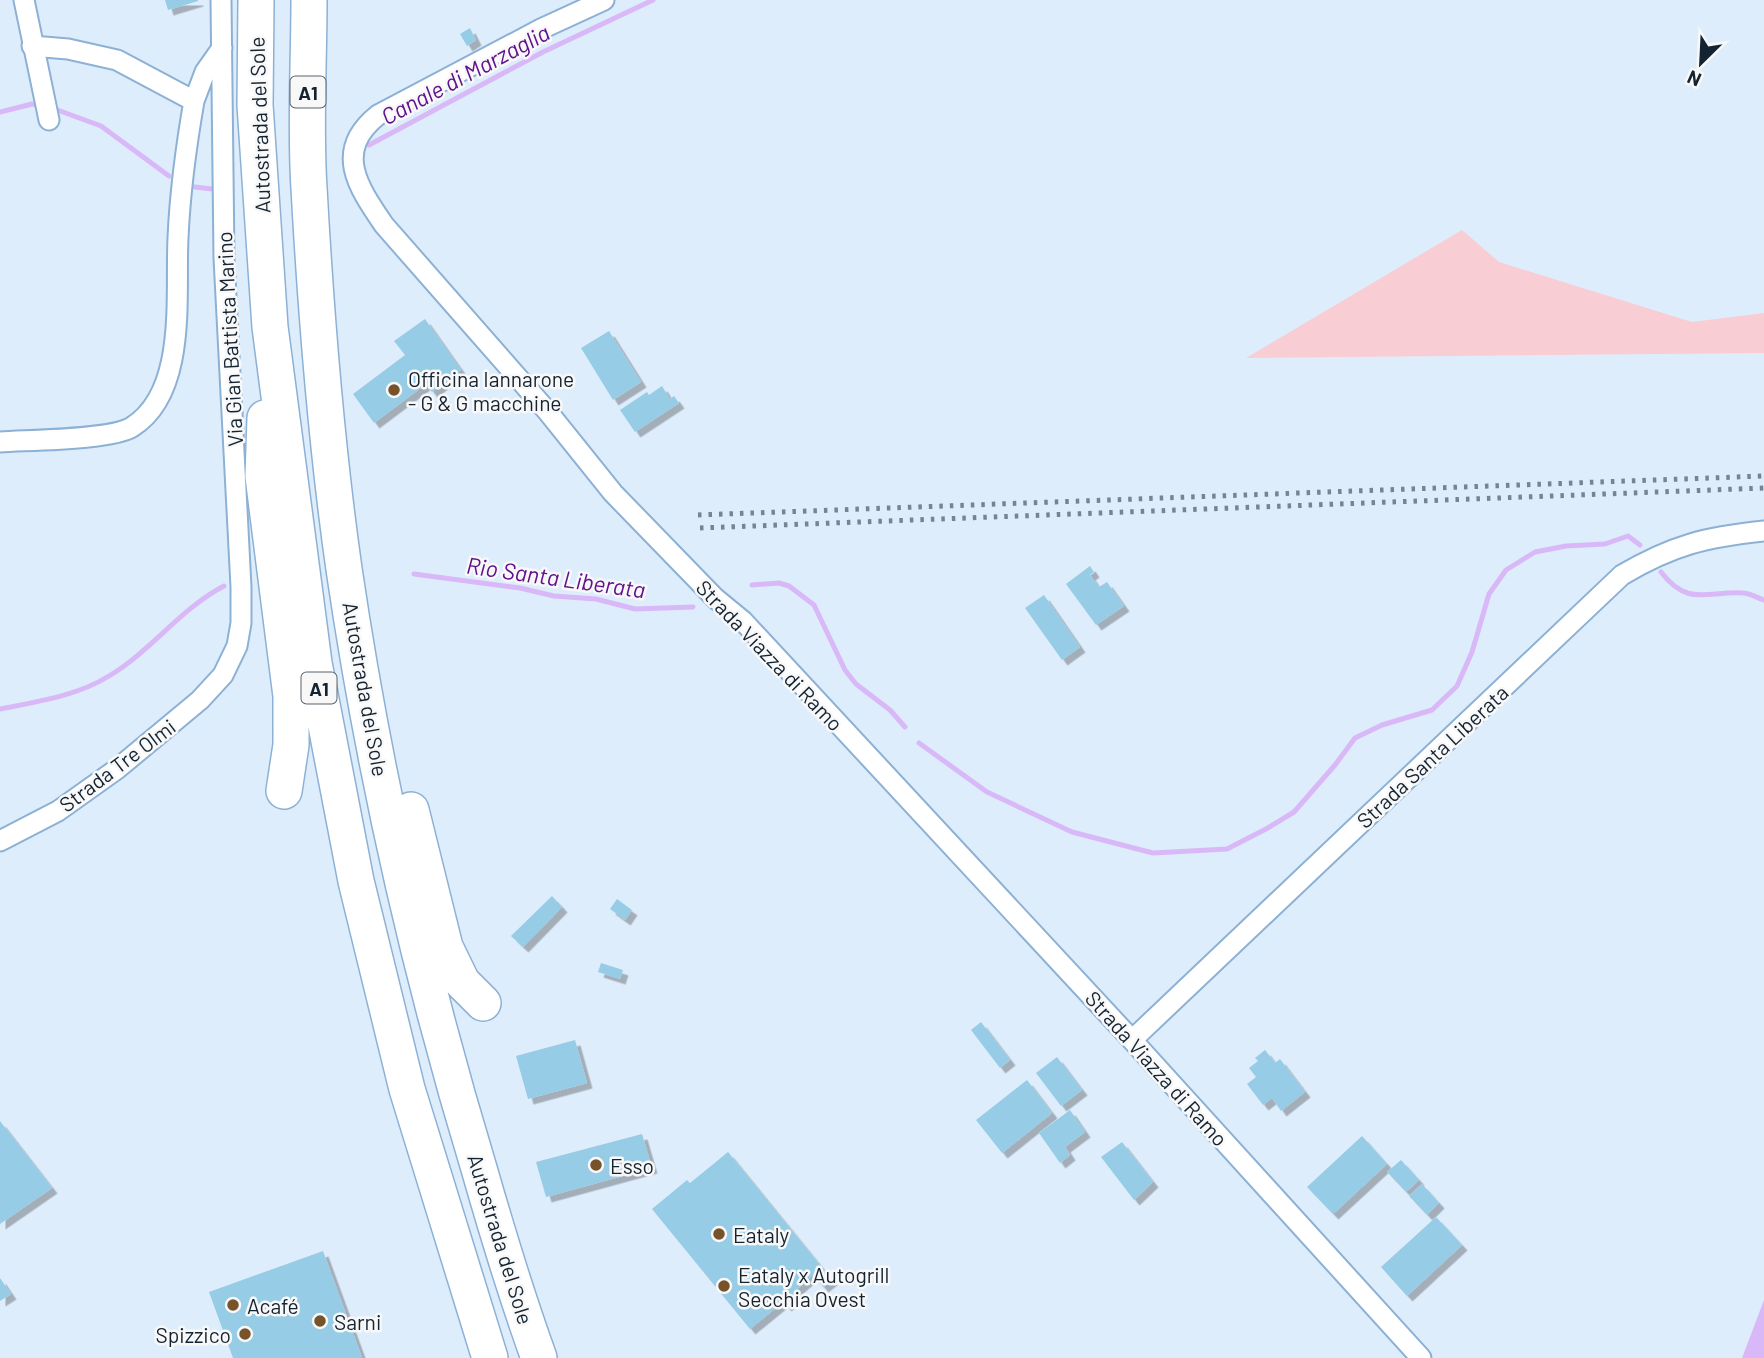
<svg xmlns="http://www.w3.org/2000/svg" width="1764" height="1358" font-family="Barlow,sans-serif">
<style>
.green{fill:#f9cdd4}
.water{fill:#d9b8f7}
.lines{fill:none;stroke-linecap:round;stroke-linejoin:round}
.stream{stroke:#d9b8f7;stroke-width:5}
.building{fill:#96cce5;filter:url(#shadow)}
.street-casing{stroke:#8cb1d5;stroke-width:23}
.highway-casing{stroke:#8cb1d5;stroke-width:38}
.street{stroke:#fff;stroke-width:19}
.highway{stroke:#fff;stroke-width:35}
.rail{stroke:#758493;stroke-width:5;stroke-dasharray:3.5 7;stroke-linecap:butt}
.poi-dot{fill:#76532b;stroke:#f8f8f8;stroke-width:2.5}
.labels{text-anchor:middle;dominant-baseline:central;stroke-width:5;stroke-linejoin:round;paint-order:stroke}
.shield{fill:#f8f8f8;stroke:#58636d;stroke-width:2}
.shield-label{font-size:19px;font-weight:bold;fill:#142331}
.street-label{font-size:21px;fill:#142331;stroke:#f8f8f8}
.poi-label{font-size:21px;fill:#142331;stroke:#f8f8f8;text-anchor:start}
.water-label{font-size:23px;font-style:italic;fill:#61118f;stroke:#f8f8f8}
</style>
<defs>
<filter id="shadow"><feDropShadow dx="5.5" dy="5.5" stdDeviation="0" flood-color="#0004"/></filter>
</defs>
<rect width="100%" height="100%" fill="#deedfc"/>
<!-- green -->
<path class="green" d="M1462 230 1499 262 1692 322 1764 313V353L1246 358Z"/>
<!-- water -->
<path class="water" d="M1764 1300V1358H1742Z"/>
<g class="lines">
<!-- stream -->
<path class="stream" d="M52 108 101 126 169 176
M0 112 32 104 43 106
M369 145 543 52 653 0
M195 187 212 189
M1661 572C1688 607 1706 591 1743 593 1750 593 1757 598 1764 600
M414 574 520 588 554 596 596 599 635 609 693 607
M752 585 779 583 789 586 814 605 845 670 856 684 890 710 905 727
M0 709C36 702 77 696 109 676 151 651 180 609 224 586
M919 743 987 792 1072 832 1153 853 1227 849 1266 829 1294 812 1335 765 1355 738 1382 725 1432 710 1457 686 1472 652 1489 594 1506 570 1535 552 1566 546 1605 544 1628 536 1640 545"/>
</g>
<!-- building -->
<path class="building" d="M165 0H198V1L168 10Z
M470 28 476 40 467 46 460 34Z
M425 319 461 370 432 392 426 384 374 423 353 394 405 355 394 341Z
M609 331 641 382 613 400 581 348Z
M662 386 670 399 674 396 679 403 635 432 620 410 647 392 649 395Z
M1090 566 1094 572 1090 575 1099 587 1107 582 1124 606 1096 625 1066 584Z
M1044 595 1080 647 1062 660 1025 608Z
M552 896 562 907 523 947 511 936Z
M617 899 632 910 625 920 610 909Z
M601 963 623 970 620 979 598 972Z
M981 1022 1010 1060 1000 1068 971 1030Z
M575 1040 587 1083 528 1099 516 1056Z
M1265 1050 1275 1063 1280 1059 1305 1092 1281 1111 1272 1098 1263 1105 1247 1084 1256 1077 1249 1068 1258 1061 1255 1058Z
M1057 1057 1082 1090 1061 1106 1036 1073Z
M1027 1080 1052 1113 1002 1153 976 1120Z
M1070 1110 1085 1132 1065 1147 1070 1155 1060 1163 1039 1133Z
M0 1121 52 1188 0 1224Z
M642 1134 652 1168 546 1197 536 1162Z
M1362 1136 1387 1164 1333 1214 1307 1187Z
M1122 1142 1153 1182 1134 1200 1101 1157Z
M728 1152 832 1280 823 1287 813 1275 796 1290 800 1295 786 1306 783 1302 750 1329 652 1209 687 1180 690 1183Z
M1401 1160 1419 1180 1406 1192 1387 1172Z
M1422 1184 1439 1203 1427 1215 1409 1196Z
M1436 1217 1462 1245 1407 1296 1381 1267Z
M323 1251 362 1358H233L209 1292Z
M0 1278 11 1294 0 1301Z"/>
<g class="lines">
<defs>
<path id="street" d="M24 0 49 120
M604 0 541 29 378 115C333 151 358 187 384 225L548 412 613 493 715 598 743 621 1132 1040 1421 1358
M194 101 205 72 222 48
M0 442C27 440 112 440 132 427 188 392 175 294 178 238 180 192 186 147 194 101L117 60 68 49 32 46
M0 841 58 811 117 769 200 700 223 675 237 646 241 623V587L224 258 221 0
M1132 1040 1622 575C1673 545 1706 537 1764 531"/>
<path id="highway" d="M256 0 255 105 270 327 314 663 356 881 407 1089 490 1358
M309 0C309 62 305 126 309 188 316 315 326 443 344 569 374 773 420 975 480 1172 498 1235 517 1297 539 1358
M265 418 263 476 291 696V745L284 791
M411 810 445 947 462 982 483 1003"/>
</defs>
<!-- street casing -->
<use href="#street" class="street-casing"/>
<!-- highway casing -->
<use href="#highway" class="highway-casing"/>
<!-- street -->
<use href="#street" class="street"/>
<!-- highway -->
<use href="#highway" class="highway"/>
<!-- rail -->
<path class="rail" d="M698 515 1764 476
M700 528 1764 488"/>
</g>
<!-- markers -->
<g class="poi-dot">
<circle cx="394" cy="390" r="7"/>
<circle cx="596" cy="1165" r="7"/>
<circle cx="719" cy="1234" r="7"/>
<circle cx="724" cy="1286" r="7"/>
<circle cx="233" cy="1305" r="7"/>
<circle cx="320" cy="1321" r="7"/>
<circle cx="245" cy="1334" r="7"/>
</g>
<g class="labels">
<!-- shield labels -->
<g class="shield">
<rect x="290.5" y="76.5" width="35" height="31" rx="5"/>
<rect x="301.5" y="672.5" width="35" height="31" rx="5"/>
</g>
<g class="shield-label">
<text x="308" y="92">A1</text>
<text x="319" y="688">A1</text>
</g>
<!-- street labels -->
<g class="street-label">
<text transform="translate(259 125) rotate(-92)">Autostrada del Sole</text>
<text transform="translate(229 339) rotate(-93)">Via Gian Battista Marino</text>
<text transform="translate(770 655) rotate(46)">Strada Viazza di Ramo</text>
<text transform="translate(366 689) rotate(80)">Autostrada del Sole</text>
<text transform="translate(1432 756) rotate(-43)">Strada Santa Liberata</text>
<text transform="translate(117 765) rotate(-37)">Strada Tre Olmi</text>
<text transform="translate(1157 1068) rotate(48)">Strada Viazza di Ramo</text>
<text transform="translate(501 1239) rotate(73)">Autostrada del Sole</text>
</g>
<!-- poi labels -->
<g class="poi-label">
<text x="408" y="378">Officina Iannarone<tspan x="408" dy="24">- G &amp; G macchine</tspan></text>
<text x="610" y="1165">Esso</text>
<text x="733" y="1234">Eataly</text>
<text x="738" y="1274">Eataly x Autogrill<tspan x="738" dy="24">Secchia Ovest</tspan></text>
<text x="247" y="1305">Acafé</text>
<text x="334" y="1321">Sarni</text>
<text x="231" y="1334" text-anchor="end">Spizzico</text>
</g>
<!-- water labels -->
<g class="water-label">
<text transform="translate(465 74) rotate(-28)">Canale di Marzaglia</text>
<text transform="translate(556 577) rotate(8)">Rio Santa Liberata</text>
</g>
</g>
<!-- north arrow -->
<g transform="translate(1701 63) rotate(204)" stroke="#f8f8f8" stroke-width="5" paint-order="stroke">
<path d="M0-5L12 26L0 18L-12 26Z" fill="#142331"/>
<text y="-10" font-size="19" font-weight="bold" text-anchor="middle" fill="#142331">N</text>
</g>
</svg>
